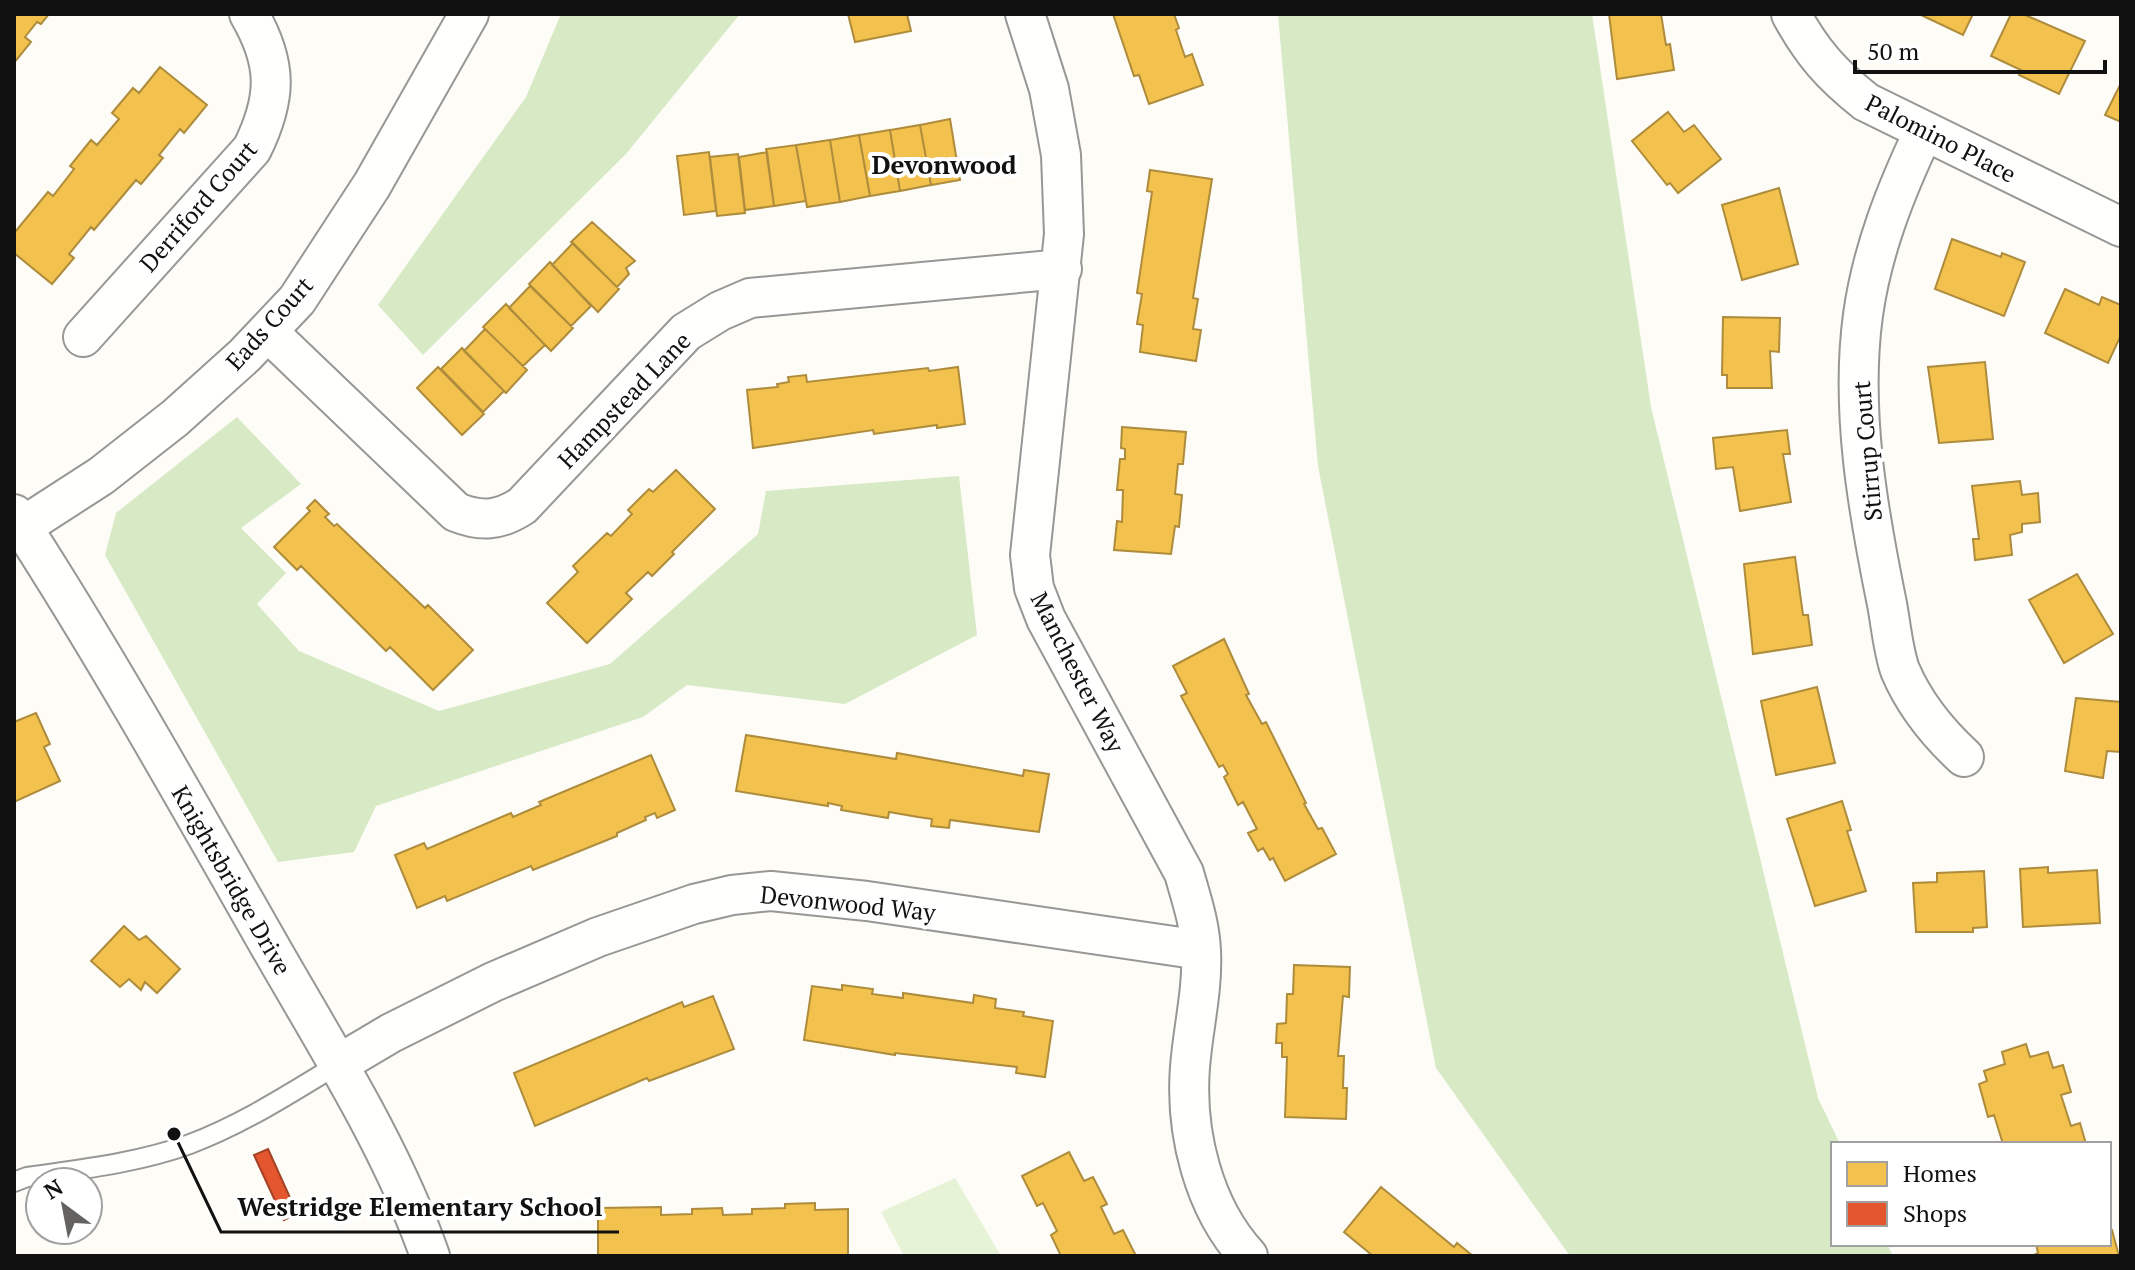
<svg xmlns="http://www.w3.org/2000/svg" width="2135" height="1270" font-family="'PT Serif',serif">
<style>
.green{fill:#e7f3d7}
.forest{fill:#d8eac5}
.homes{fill:#f2c14e;stroke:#ae8c3c;stroke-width:2}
.shops{fill:#e4572e;stroke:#a54225;stroke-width:2}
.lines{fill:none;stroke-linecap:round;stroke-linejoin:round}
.lane-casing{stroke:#979795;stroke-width:22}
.street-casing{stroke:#979795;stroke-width:42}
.lane{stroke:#fffffe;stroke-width:18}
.street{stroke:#fffffe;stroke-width:38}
.labels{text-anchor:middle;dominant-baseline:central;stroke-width:8;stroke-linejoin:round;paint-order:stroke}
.street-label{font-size:24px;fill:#111;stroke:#fff}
.neighbourhood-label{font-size:26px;font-weight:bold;fill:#111;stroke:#fff}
.leader{fill:none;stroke:#111;stroke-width:3}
.callout-dot{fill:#111;stroke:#fff;stroke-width:3}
.callout-label{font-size:26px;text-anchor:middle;font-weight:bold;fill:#111;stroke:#fff;stroke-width:8;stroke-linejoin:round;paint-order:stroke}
</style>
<rect width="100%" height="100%" fill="#fdfcf7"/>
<!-- green -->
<path class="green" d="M955 1178 1001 1256H904L881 1212Z"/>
<!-- forest -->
<path class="forest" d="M561 14H740L626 154 423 355 378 305 526 97Z
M1278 14H1592L1651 407 1818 1098 1840 1144H1833V1244H1887L1893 1256H1570L1436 1068 1318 466Z
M237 417 301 484 241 528 286 573 257 604 299 651 439 711 610 664 758 534 766 491 959 476 977 635 845 704 687 685 643 717 376 806 354 852 278 862 105 555 116 513Z"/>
<!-- homes -->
<path class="homes" d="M14 14H49L41 24 37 22 25 37 31 42 14 63Z
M848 14H907L911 31 855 42Z
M1113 14H1174L1179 28 1176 30 1185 57 1192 54 1203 85 1149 104 1139 75 1134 76Z
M1609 14H1661L1666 45 1670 44 1674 70 1617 79Z
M1919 14H1973L1963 35Z
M2011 14H2023L2085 41 2059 94 2019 75 2021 70 1991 56Z
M160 67 207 105 184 133 180 129 159 155 163 158 141 184 136 180 94 230 91 227 69 254 74 258 52 284 14 253V233L48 192 53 196 74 169 70 166 91 140 97 145 119 119 112 113 133 88 139 93Z
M2121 83V122L2105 115Z
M1668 112 1684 132 1694 125 1721 159 1678 193 1670 183 1667 185 1632 141Z
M950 119 960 180 931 185 920 125Z
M920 125 931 185 900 191 890 130Z
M890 130 900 191 870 196 859 135Z
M859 135 870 196 840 202 830 140Z
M830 140 840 202 807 207 796 145Z
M796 145 806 201 774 206 766 149Z
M709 152 716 211 684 215 677 156Z
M767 152 774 206 745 210 739 157Z
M738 154 745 213 717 216 710 157Z
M1150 170 1212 179 1193 298 1198 299 1193 329 1201 330 1196 361 1140 352 1143 325 1137 324 1142 294 1137 293 1152 192 1147 191Z
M1779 188 1798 264 1742 280 1722 205Z
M592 222 635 261 626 268 629 274 617 287 571 242Z
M1952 239 2001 257 2002 253 2025 262 2004 316 1935 289Z
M573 243 619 289 598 312 552 265Z
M550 262 591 306 571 326 529 284Z
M530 286 573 328 551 351 509 308Z
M2065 289 2099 305 2102 297 2121 305V335L2108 363 2045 333Z
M506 304 545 345 523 366 483 327Z
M1723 317 1780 318 1779 352 1770 351 1772 388H1727V375H1722Z
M485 329 527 370 506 393 464 351Z
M462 348 504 391 483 412 441 369Z
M1985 362 1993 439 1939 443 1928 367Z
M438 367 484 414 462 435 417 388Z
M958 367 965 424 937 428V425L874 434 873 430 753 448 747 390 778 387 777 384 789 382 788 377 806 375 807 382 928 368 929 371Z
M1122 427 1186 432 1183 464H1178L1175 494 1182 495 1179 527 1175 526 1171 554 1114 550 1117 521 1122 522 1123 490H1117L1120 459H1125V449L1121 448Z
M1787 430 1790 454H1783L1791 502 1740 511 1733 467 1716 469 1713 438Z
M676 470 715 509 672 552 674 554 652 576 648 572 626 593 632 599 587 643 547 603 578 572 573 566 607 533 611 536 632 514 628 510 649 489 653 492Z
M2020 481 2022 495 2038 493 2040 522 2022 524V532L2010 535 2012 555 1975 560 1973 539H1979L1972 486Z
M315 500 329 514 325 517 334 526 337 524 425 608 428 605 473 650 433 690 390 647 386 651 301 566 297 570 274 547 310 511 307 508Z
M1795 557 1803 615H1808L1812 645 1753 654 1744 564Z
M2077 574 2113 634 2064 663 2029 600Z
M1224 639 1249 694 1246 695 1262 724 1266 722 1306 803 1304 804 1318 829 1322 828 1336 854 1285 881 1273 858 1270 860 1263 848 1258 851 1248 833 1257 829 1243 802 1238 805 1224 777 1228 774 1223 765 1219 767 1181 696 1187 693 1173 666Z
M1817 687 1835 763 1776 775 1761 701Z
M2076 698 2121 702V752L2107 751 2103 778 2065 771Z
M36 713 50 744 44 747 60 781 14 802V722Z
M746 735 896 759 897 753 1023 776 1024 770 1049 774 1039 832 950 820 949 828 931 826 932 819 918 817 889 812 888 818 841 810 842 806 828 803V806L736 791Z
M651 755 675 810 657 818 655 813 645 817 646 820 617 833V836L533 870 531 866 447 901 445 896 417 908 395 855 424 843 427 849 511 813 513 817 541 805 539 802Z
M1842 801 1851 830 1847 831 1866 891 1815 906 1787 819Z
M2048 867V873L2097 870 2100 923 2023 927 2020 869Z
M1984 871 1987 927 1973 928V932H1916L1913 883 1937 882V873Z
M124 926 139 940 146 936 180 969 157 993 145 982 141 990 129 979 120 987 91 961Z
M1294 965 1350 967 1349 997 1343 996 1338 1056H1344L1343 1088H1347L1346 1119 1285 1117 1287 1057H1282V1043H1276L1277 1024 1286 1023 1287 994H1293Z
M842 985 873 989 872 994 903 998V993L973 1003 974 995 996 999 995 1008 1024 1012 1023 1016 1053 1021 1045 1077 1016 1073 1017 1067 895 1053V1055L804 1040 812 986 842 990Z
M713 996 734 1049 649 1081 647 1078 535 1126 514 1073 682 1002 684 1007Z
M2026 1044 2030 1057 2048 1052 2053 1068 2063 1065 2071 1092 2061 1095 2071 1126 2080 1123 2086 1144H2003L1994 1115 1988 1117 1979 1084 1987 1081 1984 1071 2005 1064 2002 1052Z
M1069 1152 1084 1181 1093 1177 1107 1204 1101 1207 1114 1234 1123 1230 1136 1256H1061L1051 1235 1057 1231 1043 1203 1037 1206 1022 1176Z
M1381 1187 1454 1247 1457 1243 1473 1256H1373L1344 1232Z
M815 1203V1210L848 1209V1256H598V1208L661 1207V1215L692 1214V1209L722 1208 723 1215 752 1214V1209L785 1208V1204Z
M2112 1230 2119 1256H2032L2038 1253 2036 1244H2109V1231Z"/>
<!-- shops -->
<path class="shops" d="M268 1149 297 1213 284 1220 254 1155Z"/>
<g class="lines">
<defs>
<path id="lane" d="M14 1182 27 1177C82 1169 138 1163 190 1144 243 1124 289 1094 337 1065"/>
<path id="street" d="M1025 14 1049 89 1061 155 1064 234 1030 555 1034 588 1046 619 1184 873C1191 898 1200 924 1201 951 1203 990 1193 1028 1190 1067 1185 1132 1203 1207 1248 1256
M1791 14C1812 53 1832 75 1866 102L2121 227
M1924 131C1896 190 1872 250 1863 315 1850 410 1868 511 1887 604 1891 625 1893 650 1900 670 1914 703 1938 733 1964 757
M268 332 456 512C481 522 499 521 522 506L686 332 720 311 750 298 1062 269
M83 337 252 149C277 98 278 64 249 14
M14 514C104 653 186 799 268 943 326 1045 391 1145 430 1256
M22 527 101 476 175 418 245 355 297 300 372 185 469 14
M337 1065 391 1033 493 982 598 937 694 904 732 895 771 891 867 901 1201 950"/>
</defs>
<!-- lane casing -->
<use href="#lane" class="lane-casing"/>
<!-- street casing -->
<use href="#street" class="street-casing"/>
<!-- lane -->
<use href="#lane" class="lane"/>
<!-- street -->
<use href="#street" class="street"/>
</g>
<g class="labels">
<!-- street labels -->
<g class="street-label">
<text transform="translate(1941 138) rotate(27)">Palomino Place</text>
<text transform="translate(198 206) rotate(-49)">Derriford Court</text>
<text transform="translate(269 323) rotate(-48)">Eads Court</text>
<text transform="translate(624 400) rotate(-46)">Hampstead Lane</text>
<text transform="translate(1867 451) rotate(-95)">Stirrup Court</text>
<text transform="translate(1078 672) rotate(63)">Manchester Way</text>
<text transform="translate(232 880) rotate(60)">Knightsbridge Drive</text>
<text transform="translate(848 903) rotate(6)">Devonwood Way</text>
</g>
<!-- neighbourhood labels -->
<g class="neighbourhood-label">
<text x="944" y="164">Devonwood</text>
</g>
</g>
<!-- callouts -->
<path class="leader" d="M174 1134L221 1232H619"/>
<circle class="callout-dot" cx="174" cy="1134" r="8"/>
<g class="callout-label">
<text x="420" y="1216">Westridge Elementary School</text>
</g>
<!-- border -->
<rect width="2135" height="1270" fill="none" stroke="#111111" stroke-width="32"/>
<!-- legend -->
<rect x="1831" y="1142" width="280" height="104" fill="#ffffff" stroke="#a0a0a0" stroke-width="2"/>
<rect x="1847" y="1162" width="40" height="24" fill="#f2c14e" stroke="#a0a0a0" stroke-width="2"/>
<text x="1903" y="1182" font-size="24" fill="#111111">Homes</text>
<rect x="1847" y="1202" width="40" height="24" fill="#e4572e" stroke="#a0a0a0" stroke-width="2"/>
<text x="1903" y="1222" font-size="24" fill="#111111">Shops</text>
<!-- north arrow -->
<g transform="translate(64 1206) rotate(328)"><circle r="38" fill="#ffffff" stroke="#a0a0a0" stroke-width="2"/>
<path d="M0-6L14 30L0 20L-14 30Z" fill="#646362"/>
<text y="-12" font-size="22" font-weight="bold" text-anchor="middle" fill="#111111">N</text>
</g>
<!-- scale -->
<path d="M1855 60v12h250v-12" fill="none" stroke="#111111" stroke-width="4"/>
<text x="1867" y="60" font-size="24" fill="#111111" stroke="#ffffff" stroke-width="6" paint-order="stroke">50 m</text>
</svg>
